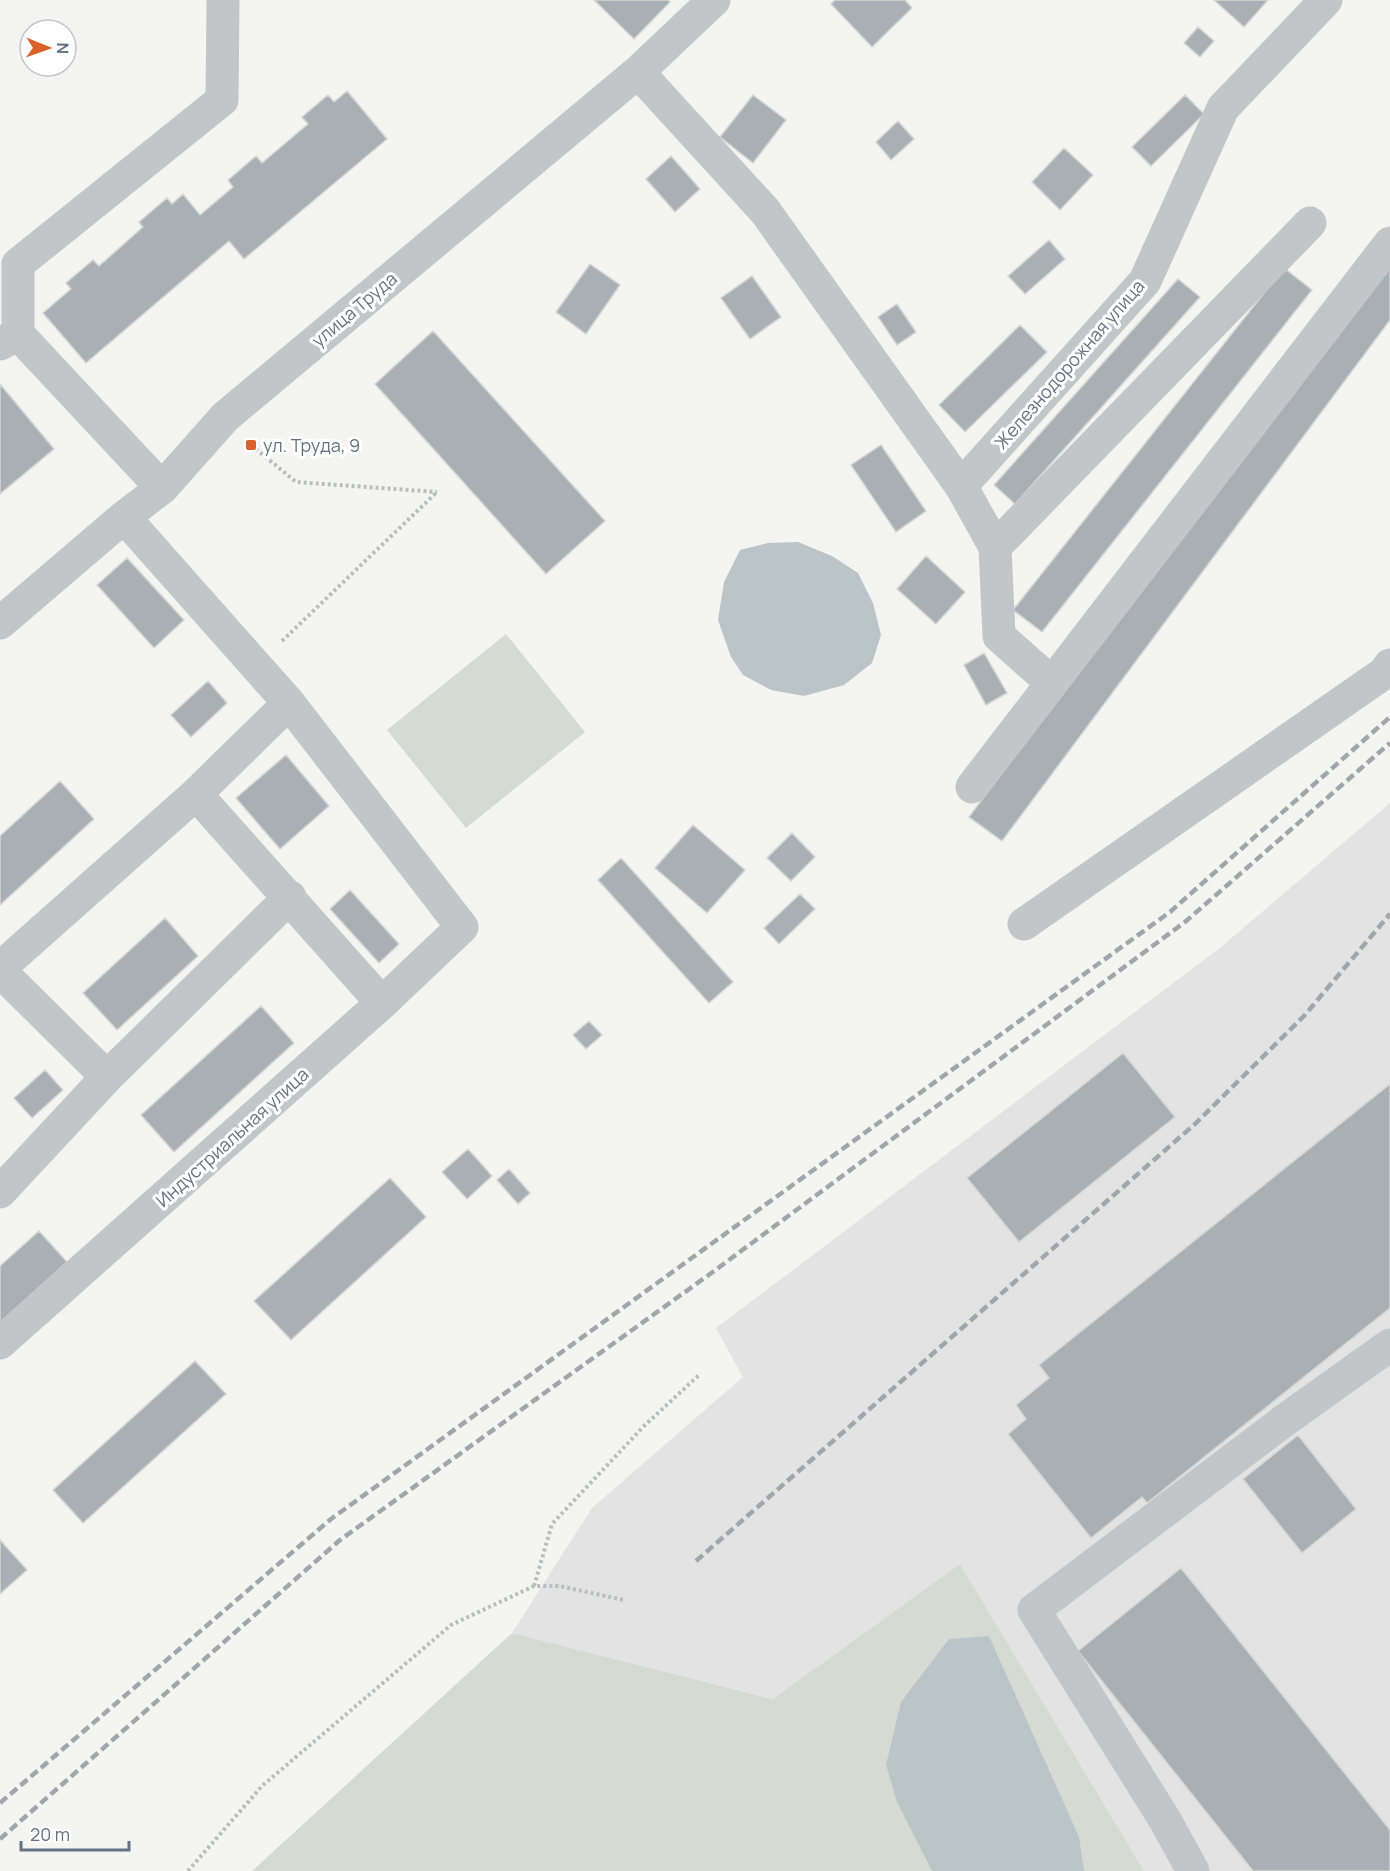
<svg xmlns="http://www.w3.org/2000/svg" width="1390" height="1871" font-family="Manrope,sans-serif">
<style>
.built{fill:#e2e3e2}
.green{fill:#d5dbd2}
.water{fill:#bbc4c9}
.building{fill:#a9b0b5;stroke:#d5d6d4;stroke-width:1.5}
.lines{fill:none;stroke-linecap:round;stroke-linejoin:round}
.path{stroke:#babcbe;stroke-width:4;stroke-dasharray:3 3;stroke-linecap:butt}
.minor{stroke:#c3c5c9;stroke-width:33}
.rail{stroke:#a1a6ac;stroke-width:4.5;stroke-dasharray:9 4.5;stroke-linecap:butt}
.poi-dot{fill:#db612a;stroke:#fff;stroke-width:2}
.labels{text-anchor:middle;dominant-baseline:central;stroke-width:6;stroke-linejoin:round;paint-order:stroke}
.street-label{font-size:18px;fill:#657281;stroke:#fff}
.poi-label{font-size:18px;fill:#657281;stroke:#fff;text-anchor:start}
</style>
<rect width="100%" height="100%" fill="#f4f4f1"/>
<!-- built -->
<path class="built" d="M1390 803V1871H1144L960 1564 774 1699 512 1633 592 1508 743 1377 716 1328 1221 947Z"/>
<!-- green -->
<path class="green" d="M506 634 585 732 466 828 387 730Z
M960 1564 1144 1871H252L512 1633 773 1699Z"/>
<!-- water -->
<path class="water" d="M798 542 832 556 858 573 873 603 881 635 872 663 844 685 804 696 771 690 743 675 731 657 718 620 724 582 740 550 768 543Z
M989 1636 1079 1837 1084 1871H932L897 1802 886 1765 901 1702 949 1639Z"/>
<!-- building -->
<path class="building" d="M594 0H668L670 2 634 39Z
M835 0H905L912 8 872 47 831 4Z
M1214 0H1268L1244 27Z
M1198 27 1214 41 1200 57 1184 43Z
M347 91 387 139 244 259 229 241 86 363 43 313 71 289 66 283 93 260 99 266 143 227 139 222 167 198 172 204 183 194 200 215 233 187 228 180 256 156 262 163 308 124 302 117 328 95 334 102Z
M753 95 786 120 753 163 720 137Z
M1185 95 1204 114 1151 166 1132 147Z
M898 121 914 139 891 160 876 142Z
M1064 148 1093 175 1060 210 1032 182Z
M671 156 700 189 675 212 646 179Z
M1049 240 1065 259 1025 294 1008 276Z
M1390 253V320L1002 841 969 817Z
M590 264 620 285 586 334 556 312Z
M1284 268 1312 290 1042 632 1013 610Z
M752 276 781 317 750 339 721 298Z
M1178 279 1200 297 1015 504 994 485Z
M897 304 916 332 897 345 878 317Z
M1020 325 1047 352 965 432 939 405Z
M433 331 605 521 546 574 375 384Z
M0 384 54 449 0 494Z
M881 445 926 511 896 532 851 465Z
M926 556 965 592 936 624 897 589Z
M127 558 184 620 154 648 97 585Z
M984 653 1007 693 986 705 964 665Z
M208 681 227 703 191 737 171 715Z
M286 755 329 806 280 849 236 798Z
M60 781 94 819 0 905V836Z
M693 825 745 870 707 913 655 868Z
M792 833 815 857 791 881 767 858Z
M621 858 733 982 709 1003 598 880Z
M350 890 399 944 379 963 330 909Z
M800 894 815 909 779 944 764 928Z
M165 918 198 956 117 1030 83 993Z
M261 1006 294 1043 174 1152 141 1115Z
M589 1021 602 1035 586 1049 573 1035Z
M1123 1053 1175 1117 1019 1242 967 1178Z
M45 1070 63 1090 32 1118 14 1098Z
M1390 1084V1308L1147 1503 1142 1497 1091 1538 1008 1434 1026 1419 1016 1405 1049 1378 1039 1365Z
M468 1149 492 1176 467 1199 442 1172Z
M509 1169 530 1193 518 1204 497 1180Z
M390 1178 426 1217 291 1340 254 1301Z
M39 1231 67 1262 0 1323V1266Z
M195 1361 226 1394 83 1523 53 1490Z
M1298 1435 1356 1509 1302 1553 1243 1479Z
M0 1540 27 1570 0 1594Z
M1181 1568 1390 1830V1871H1253L1078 1651Z"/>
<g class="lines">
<!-- path -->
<path class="path" d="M251 445 296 482 437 492
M282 641 437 492
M534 1586 552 1524 644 1426 699 1375
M188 1871 262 1786 451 1625 534 1586H559L624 1600"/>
<!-- minor -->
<path class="minor" d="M638 72 765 211 961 486 995 547 999 636 1052 683
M18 334V264L222 100 223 0
M0 344 18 334 162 488
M961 486 1145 281 1223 108 1326 0
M995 547 1310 223
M0 623 124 517 162 488 225 417 638 72 714 0
M972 787 1390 243
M196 794 382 1003
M1024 924 1384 673 1390 665
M0 968 196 794 289 703
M0 971 107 1077
M0 1192 107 1077 290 897
M0 1343 382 1003 462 927 289 703 124 517
M1193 1871 1165 1820 1034 1610 1285 1420 1390 1345"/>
<!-- rail -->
<path class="rail" d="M696 1561 1195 1124 1304 1016 1390 914
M0 1803 331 1519 1170 912 1390 717
M0 1839 340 1540 710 1274 1185 922 1390 743"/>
</g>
<!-- markers -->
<rect class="poi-dot" x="245" y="439" width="12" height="12" rx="3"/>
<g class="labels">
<!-- street labels -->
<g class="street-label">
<text transform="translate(354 309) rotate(-40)">улица Труда</text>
<text transform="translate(1069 364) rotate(-49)">Железнодорожная улица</text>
<text transform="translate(232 1137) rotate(-42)">Индустриальная улица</text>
</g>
<!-- poi labels -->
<g class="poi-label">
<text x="263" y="445">ул. Труда, 9</text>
</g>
</g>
<!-- north arrow -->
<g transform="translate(48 48) rotate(91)"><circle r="28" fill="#ffffff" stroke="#c1c7cd" stroke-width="1.5"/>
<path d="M0-4.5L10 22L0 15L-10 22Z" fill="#db612a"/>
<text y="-9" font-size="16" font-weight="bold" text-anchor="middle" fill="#657281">N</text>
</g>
<!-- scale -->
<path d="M21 1841v9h108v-9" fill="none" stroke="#657281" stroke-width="3"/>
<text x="30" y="1841" font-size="18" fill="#657281" stroke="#ffffff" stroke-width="4.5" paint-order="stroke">20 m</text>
</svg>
